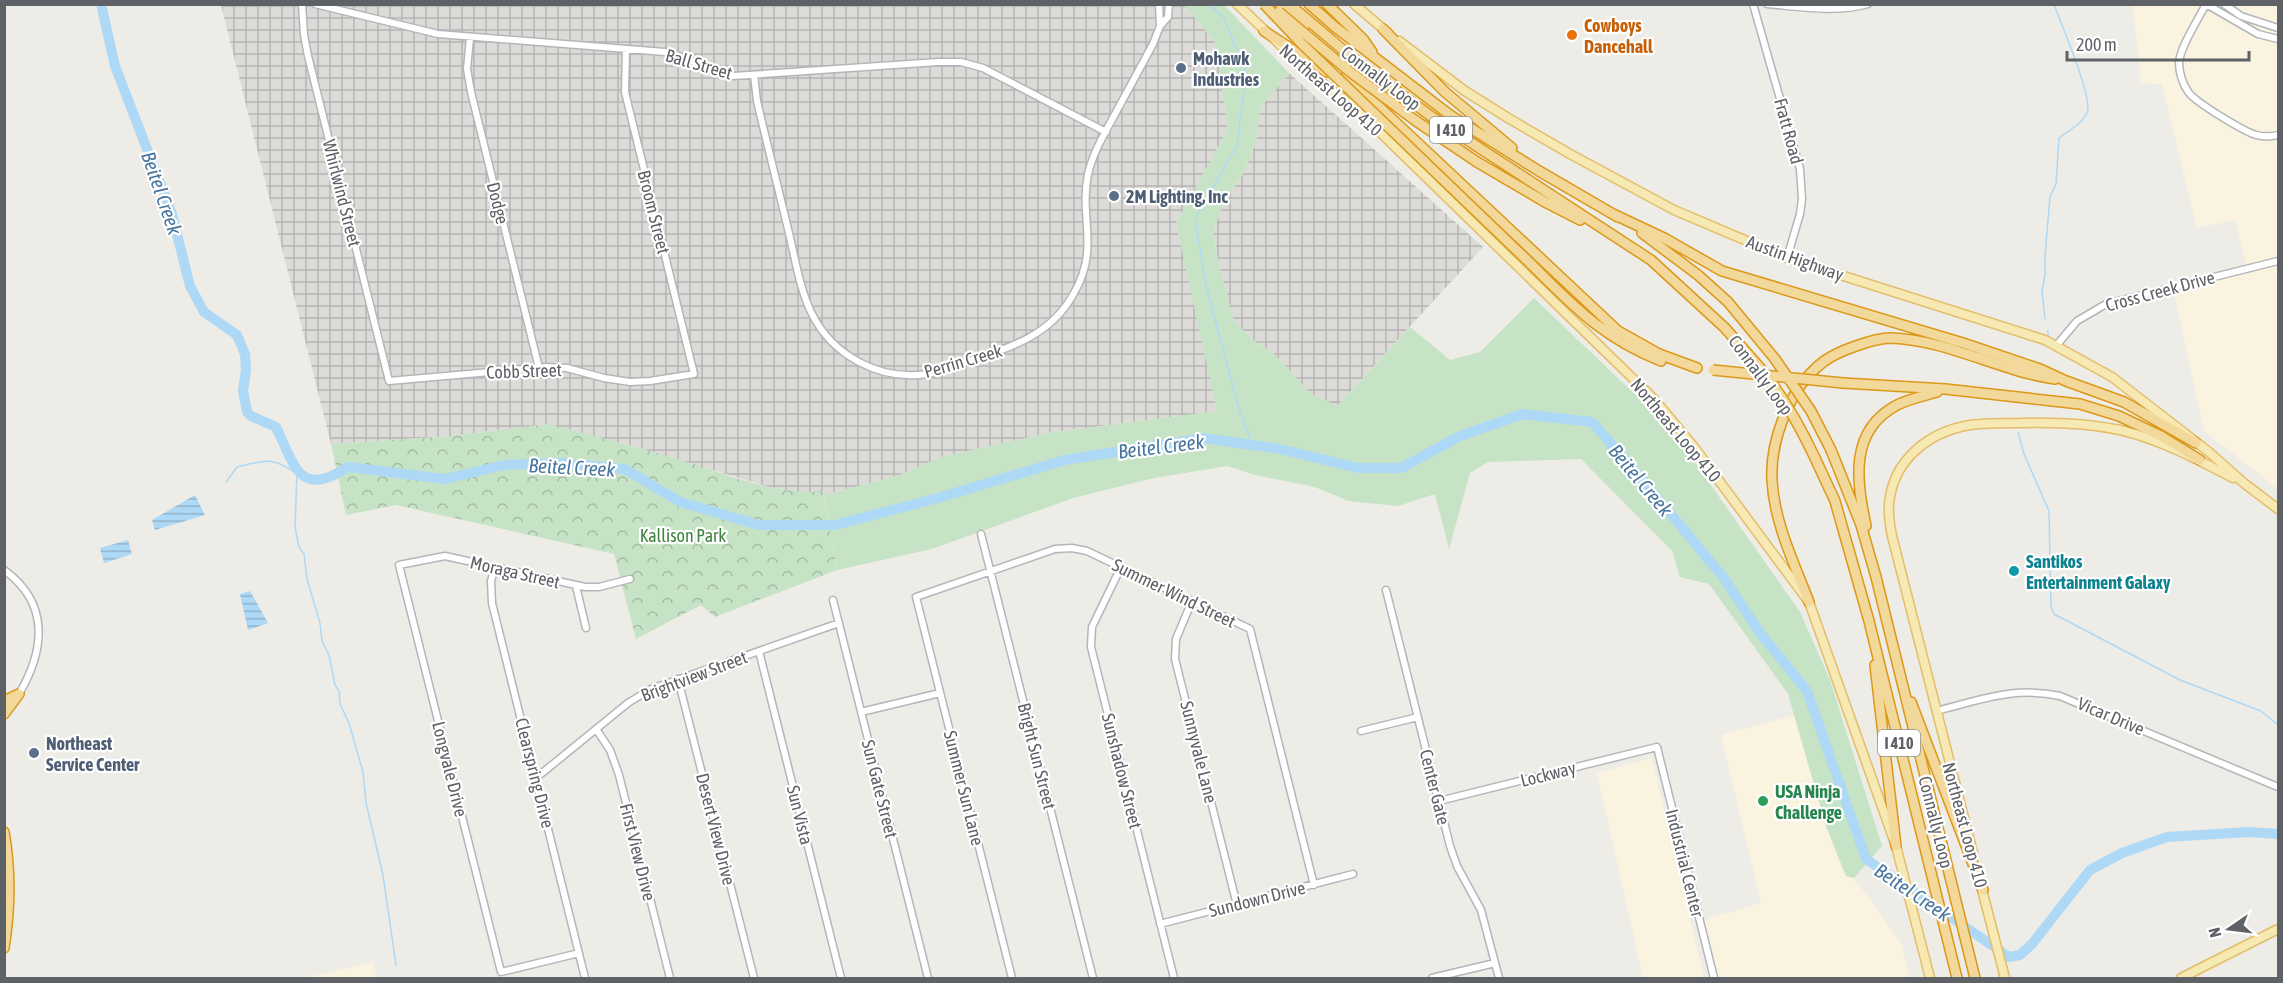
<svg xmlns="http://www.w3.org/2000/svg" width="2283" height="983" font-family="'Asap Condensed',sans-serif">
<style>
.commercial{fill:#faf3df}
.industrial{fill:url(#industrial-grid)}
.grass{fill:#c6e3c5}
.forest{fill:url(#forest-crowns)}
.water{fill:url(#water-rules)}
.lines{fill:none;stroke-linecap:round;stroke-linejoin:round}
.stream{stroke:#aed9f6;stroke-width:1.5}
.river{stroke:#aed9f6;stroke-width:10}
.minor-casing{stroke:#b3b6b9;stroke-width:9}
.major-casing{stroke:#e3bd6b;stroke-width:11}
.highway-casing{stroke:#dc9819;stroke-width:12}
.minor{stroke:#fff;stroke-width:6}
.major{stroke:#f6e9b3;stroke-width:8}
.highway{stroke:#f2d89a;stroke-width:9}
.highway-bridge-casing{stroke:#dc9819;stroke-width:12;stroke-linecap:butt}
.highway-bridge{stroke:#f2d89a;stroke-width:9}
.food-dot{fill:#e8710a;stroke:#fff;stroke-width:2}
.service-dot{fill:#5c6f8a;stroke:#fff;stroke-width:2}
.culture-dot{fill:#0f9aa8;stroke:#fff;stroke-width:2}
.leisure-dot{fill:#2e9e5b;stroke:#fff;stroke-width:2}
.labels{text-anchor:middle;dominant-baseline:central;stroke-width:4.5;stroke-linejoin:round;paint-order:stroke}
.shield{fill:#fff;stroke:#8e9093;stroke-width:1.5}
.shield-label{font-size:16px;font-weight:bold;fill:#5e6165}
.food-label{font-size:18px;font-weight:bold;fill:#c56008;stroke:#fff;text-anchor:start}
.service-label{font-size:18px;font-weight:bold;fill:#4e5e75;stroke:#fff;text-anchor:start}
.street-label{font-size:18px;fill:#5e6165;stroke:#fff}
.park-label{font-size:18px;fill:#3f8240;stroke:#fff}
.culture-label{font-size:18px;font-weight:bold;fill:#0d838f;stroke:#fff;text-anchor:start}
.leisure-label{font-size:18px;font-weight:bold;fill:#27864d;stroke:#fff;text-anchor:start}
.water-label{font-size:20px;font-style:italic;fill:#49769e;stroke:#fff}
</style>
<defs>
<pattern id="industrial-grid" width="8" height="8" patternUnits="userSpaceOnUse" patternTransform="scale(1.5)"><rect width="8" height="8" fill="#dddbd8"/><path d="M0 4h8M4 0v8" fill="none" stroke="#b6b5b3"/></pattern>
<pattern id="forest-crowns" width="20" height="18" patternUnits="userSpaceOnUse" patternTransform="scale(1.5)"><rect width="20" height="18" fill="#c6e3c5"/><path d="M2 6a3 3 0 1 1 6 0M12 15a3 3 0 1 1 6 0" fill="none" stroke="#a4bba4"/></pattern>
<pattern id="water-rules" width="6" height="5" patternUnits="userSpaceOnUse" patternTransform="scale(1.5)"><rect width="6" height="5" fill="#aed9f6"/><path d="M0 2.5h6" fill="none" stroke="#91b3cb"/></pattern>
</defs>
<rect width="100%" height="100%" fill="#eeece6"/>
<!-- commercial -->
<path class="commercial" d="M2133 5H2278V258L2246 265 2235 220 2197 228 2162 84 2141 83Z
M2278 265V489L2204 431 2174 291Z
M1794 715 1826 826 1845 876 1854 878 1901 943 1910 978H1719L1704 920 1761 903 1721 735Z
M1652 758 1704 978H1643L1597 773Z
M373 962 377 978H304Z"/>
<!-- industrial -->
<path class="industrial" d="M221 5H1189L1186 7 1215 42 1228 129 1176 223 1218 411 1048 433 941 457 897 476 824 495 823 491 805 493 769 487 636 447 548 424 450 436 331 444Z
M1289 73 1483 247 1337 406 1310 393 1274 354 1253 340 1234 321 1220 270 1213 231 1224 203 1245 170 1256 142 1260 108Z"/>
<!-- grass -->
<path class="grass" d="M1189 5H1224L1289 73 1260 108 1256 142 1245 170 1224 203 1213 231 1220 270 1234 321 1253 340 1274 354 1310 393 1337 406 1410 327 1450 360 1480 352 1534 298 1647 406 1696 464 1800 612 1830 680 1882 846 1854 878 1846 876 1826 826 1788 694 1709 584 1680 577 1672 551 1581 459 1488 462 1470 473 1449 549 1435 494 1398 506 1348 501 1315 487 1255 475 1227 466 1154 478 1073 498 932 549 837 570 824 495 897 476 941 457 1048 433 1217 411 1176 223 1228 129 1215 42 1186 7Z"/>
<!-- forest -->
<path class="forest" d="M548 424C592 435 637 447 681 460 726 474 775 496 823 491L837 570 715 617 701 605 636 639 614 554 396 505 346 515 331 444 450 436Z"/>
<!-- water -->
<path class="water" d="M195 495 205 515 155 530 152 520Z
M128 540 132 554 104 563 100 548Z
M250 591 268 623 248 630 240 594Z"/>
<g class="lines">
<!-- stream -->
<path class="stream" d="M1209 4 1224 18 1246 73 1237 145 1195 219 1206 286 1237 402 1252 445
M2045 319 2042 292 2045 275V255L2050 197 2056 184 2059 138C2069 130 2082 124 2087 113 2094 99 2060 22 2054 4
M2048 338V330
M2018 432 2024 454 2049 511 2051 606 2054 614 2180 680 2261 711 2278 725
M226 482 237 467C265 460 272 456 297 474L295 527 299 547 304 554 307 579 320 623 322 641 329 655 335 685 339 691 340 704 349 723 363 772 366 803 383 875 396 965"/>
<!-- river -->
<path class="river" d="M101 4 115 66 172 214 190 286 204 312 237 335 245 354 246 370 243 391 247 412 251 416 276 427C295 466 299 499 348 467L445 479 504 465 563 463 625 469 680 502 759 525H835L938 498 1065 460 1204 438 1280 449 1358 468H1401L1460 436 1523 414 1592 422 1630 465 1723 577 1760 633 1807 691 1866 859 2009 957 2020 955 2032 944 2090 870 2122 853 2167 837 2249 832 2278 834"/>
<defs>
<path id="minor" d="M302 4 304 35 308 56 389 381 546 367 567 368 604 378 630 382 650 381 694 374 625 92 626 49
M315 4 438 34 665 52C689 57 709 72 733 76L938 62H961L983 68 1106 132
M1753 4 1800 169 1802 199 1800 214 1787 258
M1767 4C1801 7 1836 13 1868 4
M2206 4C2198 20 2180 47 2179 63 2179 73 2183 85 2189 93 2197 103 2243 131 2256 135 2264 137 2270 137 2278 135
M2206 4 2258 34 2278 39
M2224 4 2241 16 2278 28
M1160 26 1168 17 1169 4
M470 38 467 69 471 92 539 368
M754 75 757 101C767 144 778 187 788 229 795 257 799 287 811 312 832 356 880 381 927 374 941 372 954 366 966 362 1009 348 1051 336 1074 293 1100 248 1079 218 1088 174 1093 153 1104 134 1114 116 1127 92 1140 68 1153 44L1160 26 1159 4
M2056 346 2077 321 2106 304 2278 261
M981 534 1093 978
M495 567 491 581 492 603 585 978
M1121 567 1092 627 1091 647 1174 978
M4 570C50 603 45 650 19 694
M576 586 586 628
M1386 590 1450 846 1457 866 1481 910 1499 978
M833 600 928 978
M1192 601 1176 639 1175 659 1237 905
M759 651 841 978
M678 679 754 978
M1936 711C1980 700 2015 686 2060 696L2278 787
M861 712 940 693
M596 729 610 750 619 775 670 978
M1361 731 1418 717
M536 778 628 703 651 689 839 623
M1439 801 1657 747 1714 978
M1160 924 1353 874
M579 953 501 972 399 565 445 556 585 587H599L630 579
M1012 978 916 597 1055 549 1072 548 1087 551 1250 629 1314 885
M1432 978 1495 963"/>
<path id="major" d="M1237 4 1313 76 1353 106 1655 400 1694 447 1809 602 1896 846 1930 978
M1354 4 1388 33
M1399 41 1465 91 1508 118 1570 154 1674 210 1787 258 2045 340 2112 377 2209 452 2245 484 2278 509
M1973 853 1892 536C1890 526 1888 515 1889 504 1893 460 1928 432 1970 425 1986 423 2004 423 2020 423 2053 422 2087 423 2120 430 2159 439 2197 459 2233 478
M1981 886 2005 978
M2181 978 2278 929"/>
<path id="highway" d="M1280 4 1304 28
M1289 4 1349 55 1432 117 1651 260 1725 328 1761 369
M1309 4 1335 27 1450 115 1539 171 1618 217
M1327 4 1363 39 1372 52
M1383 29 1445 92 1512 148
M1264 31 1327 72
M1347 73 1373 101 1618 331 1659 354 1697 368
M1477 162 1545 202 1580 220
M1613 214 1664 238 1722 271 1963 343 2040 369 2066 381 2124 402 2196 443
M1642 233 1698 275 1728 302 1775 359
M1530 263C1573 306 1603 338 1661 361
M1843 383 1945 389 2080 404 2119 416 2161 436 2200 460
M1831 450 1861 525 1876 577 1975 978
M1815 458 1835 501 1869 621 1957 978
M1866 526C1857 482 1848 431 1897 405 1909 399 1923 396 1937 392
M1809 602C1794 563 1774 522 1772 480 1770 443 1788 393 1816 368 1827 357 1841 351 1856 346 1867 342 1879 338 1891 338 1948 340 1999 371 2055 379
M1875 665 1896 846
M4 701 19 694
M1911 702 1983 890
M4 714 19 694
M4 832C11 871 10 910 4 948"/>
</defs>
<!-- minor casing -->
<use href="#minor" class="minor-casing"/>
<!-- major casing -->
<use href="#major" class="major-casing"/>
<!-- highway casing -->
<use href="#highway" class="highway-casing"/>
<!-- minor -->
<use href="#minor" class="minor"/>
<!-- major -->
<use href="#major" class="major"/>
<!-- highway -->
<use href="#highway" class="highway"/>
<defs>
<path id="highway-bridge" d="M1264 4 1302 44 1530 263
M1279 12 1349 71 1416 121 1477 162
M1775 359 1811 411 1831 450
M1713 370 1843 383
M1765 374C1785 400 1801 428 1815 458"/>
</defs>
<!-- highway-bridge casing -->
<use href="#highway-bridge" class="highway-bridge-casing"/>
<!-- highway-bridge -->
<use href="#highway-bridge" class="highway-bridge"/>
</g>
<!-- markers -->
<circle class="food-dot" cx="1572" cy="35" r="6"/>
<g class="service-dot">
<circle cx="1181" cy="68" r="6"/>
<circle cx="1114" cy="196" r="6"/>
<circle cx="34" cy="753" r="6"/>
</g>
<circle class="culture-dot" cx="2014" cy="571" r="6"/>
<circle class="leisure-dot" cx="1763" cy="801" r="6"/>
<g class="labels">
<!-- shield labels -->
<g class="shield">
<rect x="1430" y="117" width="42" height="26" rx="4.5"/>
<rect x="1878" y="730" width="42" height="26" rx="4.5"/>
</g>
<g class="shield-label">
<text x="1451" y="130">I 410</text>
<text x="1899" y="743">I 410</text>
</g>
<!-- food labels -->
<g class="food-label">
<text x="1584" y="25">Cowboys<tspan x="1584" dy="21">Dancehall</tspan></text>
</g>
<!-- service labels -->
<g class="service-label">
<text x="1193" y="58">Mohawk<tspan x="1193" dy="21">Industries</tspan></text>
<text x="1126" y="196">2M Lighting, Inc</text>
<text x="46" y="743">Northeast<tspan x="46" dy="21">Service Center</tspan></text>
</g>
<!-- street labels -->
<g class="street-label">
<text transform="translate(699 64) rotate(16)">Ball Street</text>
<text transform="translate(1381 78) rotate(37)">Connally Loop</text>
<text transform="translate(1331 90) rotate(41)">Northeast Loop 410</text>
<text transform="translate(1789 131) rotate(75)">Fratt Road</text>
<text transform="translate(342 193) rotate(76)">Whirlwind Street</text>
<text transform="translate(498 203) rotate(76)">Dodge</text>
<text transform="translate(654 212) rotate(76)">Broom Street</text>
<text transform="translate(1795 258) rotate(20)">Austin Highway</text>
<text transform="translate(2160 291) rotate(-15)">Cross Creek Drive</text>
<text transform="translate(963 361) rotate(-16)">Perrin Creek</text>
<text transform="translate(524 371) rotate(-2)">Cobb Street</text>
<text transform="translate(1761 375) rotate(53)">Connally Loop</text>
<text transform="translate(1676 430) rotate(50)">Northeast Loop 410</text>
<text transform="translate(515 572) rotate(13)">Moraga Street</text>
<text transform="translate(1174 593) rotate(26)">Summer Wind Street</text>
<text transform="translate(694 676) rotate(-21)">Brightview Street</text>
<text transform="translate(2111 716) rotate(23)">Vicar Drive</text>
<text transform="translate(1199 752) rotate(76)">Sunnyvale Lane</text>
<text transform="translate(1037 756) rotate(76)">Bright Sun Street</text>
<text transform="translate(450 769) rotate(76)">Longvale Drive</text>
<text transform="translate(1122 771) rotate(76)">Sunshadow Street</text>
<text transform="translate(535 773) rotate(76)">Clearspring Drive</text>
<text transform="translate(1548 774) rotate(-14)">Lockway</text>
<text transform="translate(1435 787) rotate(76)">Center Gate</text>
<text transform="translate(964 788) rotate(76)">Summer Sun Lane</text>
<text transform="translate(880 789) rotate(76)">Sun Gate Street</text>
<text transform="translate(800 815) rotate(76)">Sun Vista</text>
<text transform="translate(1936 822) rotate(76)">Connally Loop</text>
<text transform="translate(1965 825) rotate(75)">Northeast Loop 410</text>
<text transform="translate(716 829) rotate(76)">Desert View Drive</text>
<text transform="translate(638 852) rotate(76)">First View Drive</text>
<text transform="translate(1685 863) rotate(76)">Industrial Center</text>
<text transform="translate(1257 899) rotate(-14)">Sundown Drive</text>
</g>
<!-- park labels -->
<g class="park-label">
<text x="683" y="535">Kallison Park</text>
</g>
<!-- culture labels -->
<g class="culture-label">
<text x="2026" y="561">Santikos<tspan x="2026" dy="21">Entertainment Galaxy</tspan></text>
</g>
<!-- leisure labels -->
<g class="leisure-label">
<text x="1775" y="791">USA Ninja<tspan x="1775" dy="21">Challenge</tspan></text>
</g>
<!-- water labels -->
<g class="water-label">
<text transform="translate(162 193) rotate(71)">Beitel Creek</text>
<text transform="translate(1161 446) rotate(-7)">Beitel Creek</text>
<text transform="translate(572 467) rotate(3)">Beitel Creek</text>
<text transform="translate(1641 480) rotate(50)">Beitel Creek</text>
<text transform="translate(1913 892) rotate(34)">Beitel Creek</text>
</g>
</g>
<!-- border -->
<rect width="2283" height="983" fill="none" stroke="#5e6165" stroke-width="12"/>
<!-- north arrow -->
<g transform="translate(2229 929) rotate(256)" stroke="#ffffff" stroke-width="4.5" paint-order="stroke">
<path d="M0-4.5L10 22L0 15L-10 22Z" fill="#5e6165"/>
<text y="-9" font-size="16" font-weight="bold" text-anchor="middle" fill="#5e6165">N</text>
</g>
<!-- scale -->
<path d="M2067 51v9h182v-9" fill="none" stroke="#5e6165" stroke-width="3"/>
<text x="2076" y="51" font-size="18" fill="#5e6165" stroke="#ffffff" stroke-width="4.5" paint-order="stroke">200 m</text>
</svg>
